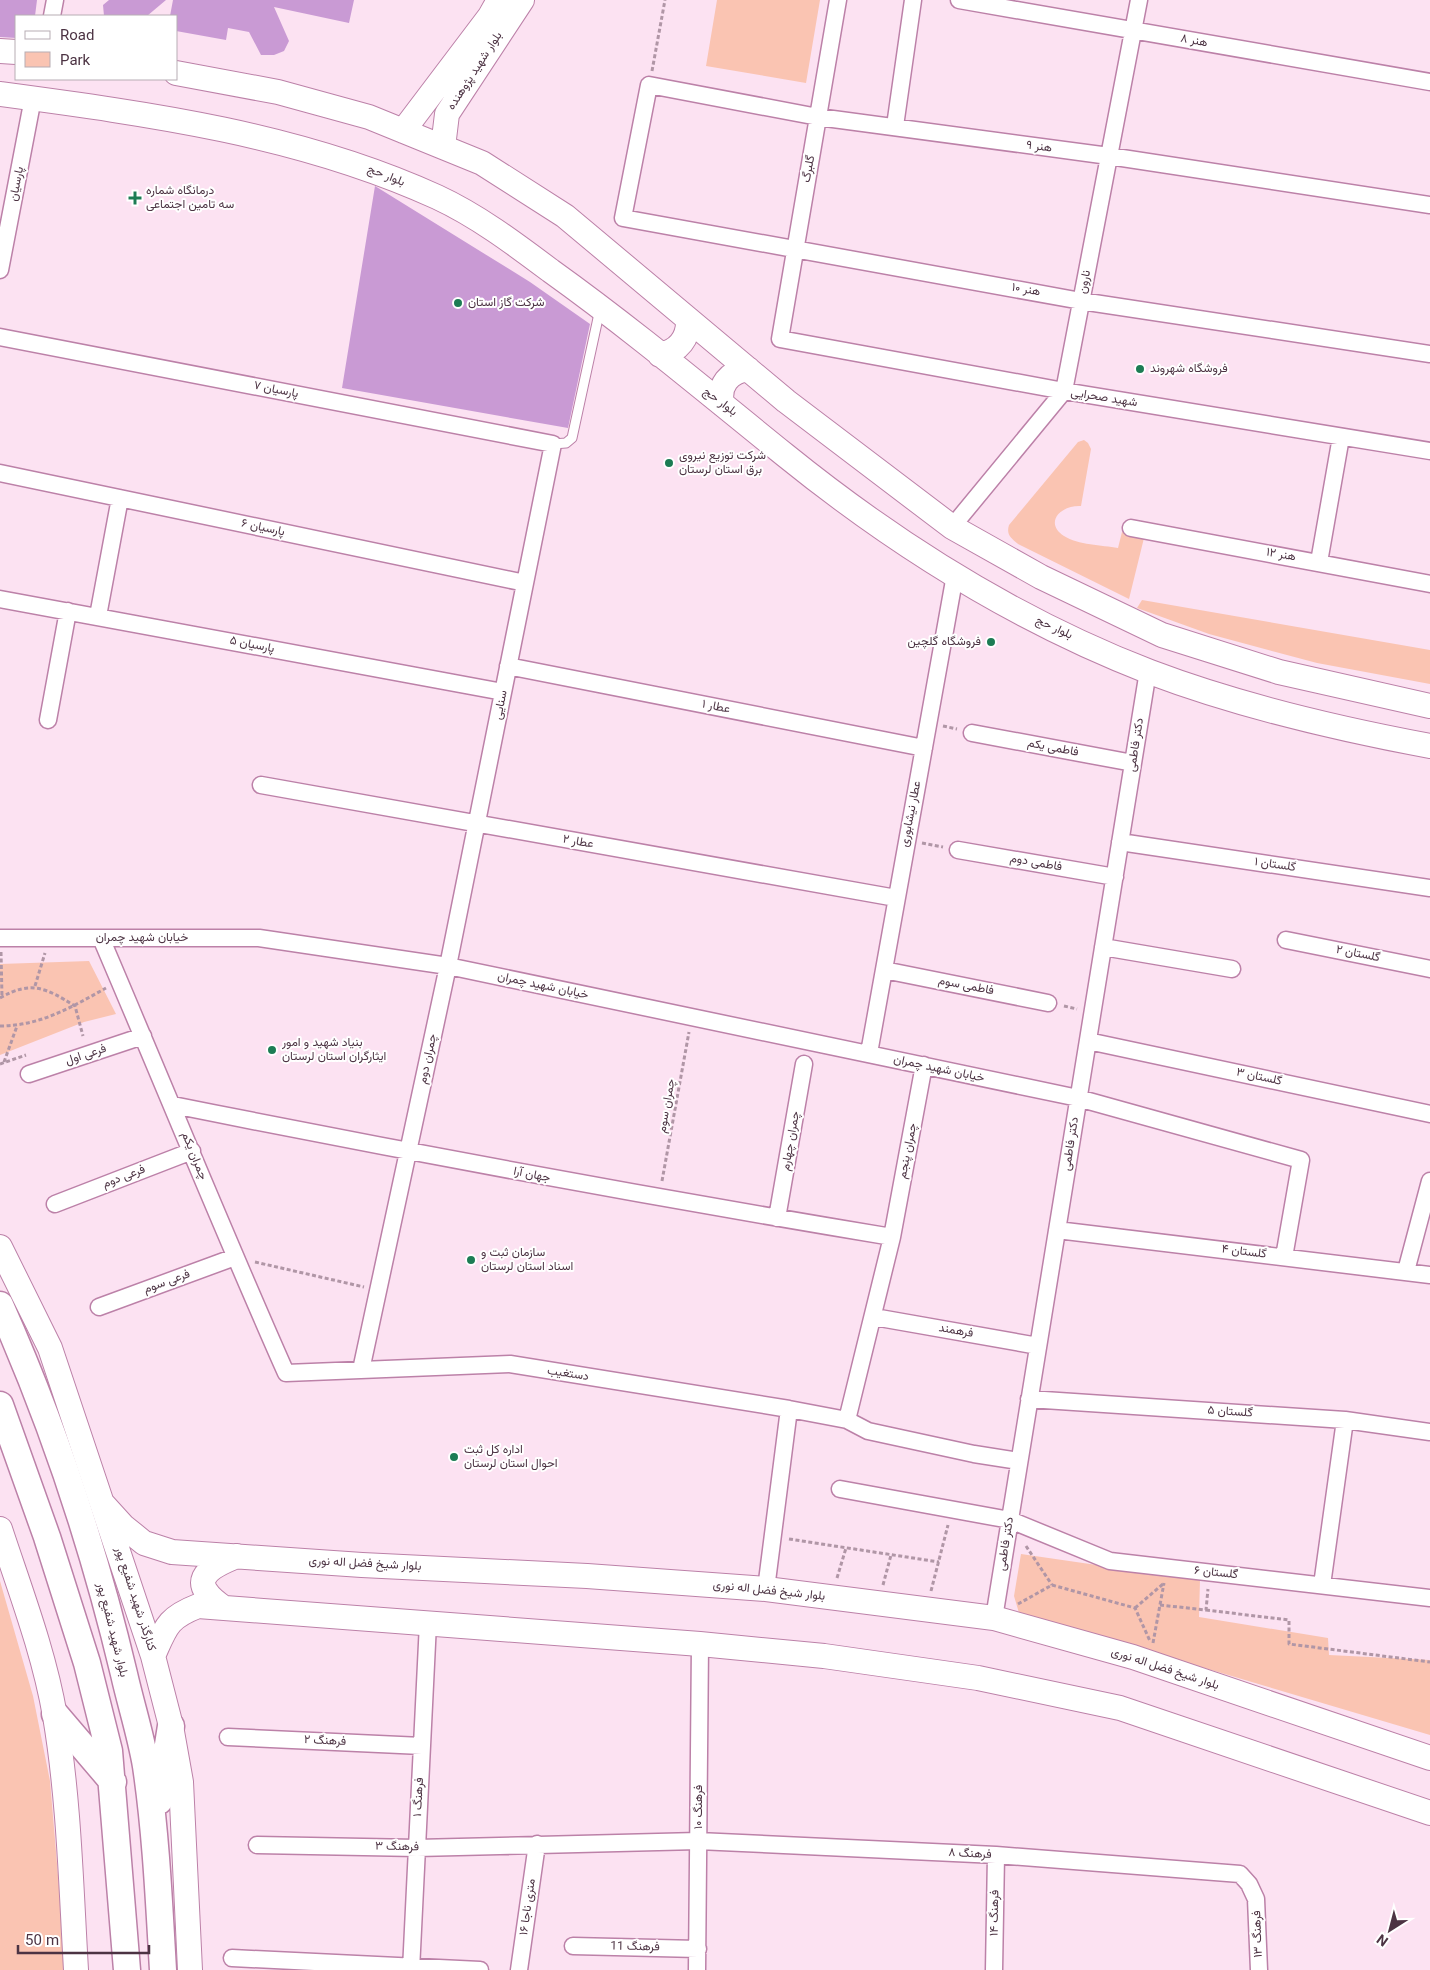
<svg xmlns="http://www.w3.org/2000/svg" width="1430" height="1970" font-family="Georgia,Vazirmatn,serif">
<style>
.green{fill:#fac4b2}
.building{fill:#c99ad4}
.lines{fill:none;stroke-linecap:round;stroke-linejoin:round}
.lane-casing{stroke:#bc81a8;stroke-width:11}
.street-casing{stroke:#bc81a8;stroke-width:19}
.secondary-casing{stroke:#bc81a8;stroke-width:26}
.primary-casing{stroke:#bc81a8;stroke-width:29}
.path{stroke:#b096a6;stroke-width:3;stroke-dasharray:4 2.5;stroke-linecap:butt}
.lane{stroke:#fff;stroke-width:9}
.street{stroke:#fff;stroke-width:16}
.secondary{stroke:#fff;stroke-width:24}
.primary{stroke:#fff;stroke-width:26}
.poi-dot{fill:#1c7c54;stroke:#fff;stroke-width:2}
.labels{text-anchor:middle;dominant-baseline:central;stroke-width:4;stroke-linejoin:round;paint-order:stroke}
.street-label{font-size:12px;fill:#4c3343;stroke:#fff}
.poi-label{font-size:12px;fill:#4c3343;stroke:#fff;text-anchor:start}
</style>
<rect width="100%" height="100%" fill="#fce2f2"/>
<!-- green -->
<path class="green" d="M717 0H820L806 83 706 66Z
M1084 440 1088 443 1091 449 1081 506C1060 505 1044 523 1064 536 1078 545 1102 545 1118 548L1122 532 1144 538 1129 599 1018 544C1011 538 1006 535 1009 525L1078 442Z
M1142 600 1430 650V684L1317 663 1209 634 1137 608Z
M89 961 116 1014 84 1022 0 1055V964Z
M1021 1554 1200 1580 1199 1617 1328 1638 1329 1655 1430 1660V1735L1019 1613 1014 1596Z
M0 1581 33 1696 50 1781 66 1970H0Z"/>
<!-- building -->
<path class="building" d="M0 0H37L35 16H16V38L0 37Z
M109 0H166L147 16H104L103 5Z
M173 0H354L349 23 274 7 289 41 284 51 274 55H261L249 32 228 28 226 40 176 31V16H170Z
M375 186 530 282 590 324 568 428 342 388Z"/>
<g class="lines">
<defs>
<path id="lane" d="M553 444 566 443 572 438 600 309"/>
<path id="street" d="M838 0 780 339 1064 391 1430 451
M959 0 1430 82
M52 16 55 0
M895 126 913 0
M1430 205 1109 156 818 117 649 85 623 218 1081 301 1430 354
M0 270 33 98
M0 337 553 444 448 966 361 1370
M0 473 525 583
M952 527 1064 391 1139 0
M1131 528 1430 584
M1319 562 1341 437
M0 599 503 692
M98 616 120 498
M508 666 924 748
M48 720 68 611
M972 733 1133 763
M261 785 896 898
M1120 842 1430 888
M958 850 1115 877
M0 938H259L448 966 1078 1098 1301 1160 1284 1257
M101 938C163 1083 222 1229 286 1373L510 1364 789 1409 847 1420 868 1431 974 1454 1019 1461
M1286 940 1430 969
M1103 947 1232 969
M884 970 1048 1003
M1088 1041 1430 1114
M869 1053 955 575
M29 1074 143 1036
M173 1105C412 1153 651 1197 892 1237
M55 1204 192 1151
M777 1218 804 1064
M1057 1230 1430 1275
M1406 1271 1430 1181
M99 1307 235 1257
M874 1317 1038 1346
M1029 1399 1345 1420 1430 1432
M847 1420 892 1237 924 1065
M840 1489 1010 1520 1110 1561 1430 1598
M1322 1585 1345 1420
M766 1589 789 1409
M994 1618 1148 671
M228 1737 422 1746
M257 1845 417 1848 698 1841 996 1855 1240 1874 1249 1884 1256 1899 1259 1970
M573 1946 698 1949
M232 1958 480 1970
M411 1970 428 1623
M519 1970 537 1844
M697 1970 700 1644
M994 1970 996 1855"/>
<path id="secondary" d="M0 51 16 52
M176 73 278 92 369 117 482 163 565 216 786 401 952 527 1041 577 1162 635 1279 672 1430 706
M0 94C149 114 299 134 437 197 478 216 515 244 551 271 632 329 708 393 785 455 895 544 1018 621 1150 672 1237 705 1339 729 1430 746
M403 131 490 16 499 0
M443 147 447 114 522 0
M660 355C679 351 689 338 688 319
M722 404C718 385 729 372 748 369
M0 1247 50 1348 153 1656 171 1726 181 1782 190 1970
M103 1504 123 1526 144 1543 172 1552 362 1565 587 1576 766 1589 994 1618 1133 1657 1430 1758
M0 1529C20 1590 44 1652 55 1716 69 1799 71 1885 76 1970
M224 1608C187 1583 204 1569 237 1556
M153 1656C166 1627 167 1618 198 1606L700 1644 824 1656 978 1678 1120 1708 1430 1813"/>
<path id="primary" d="M0 1305C53 1424 94 1548 124 1674 131 1705 141 1736 146 1766 156 1834 159 1902 163 1970
M0 1405 47 1537 87 1663 109 1751 127 1970
M55 1714 113 1782
M159 1801 171 1726"/>
</defs>
<!-- lane casing -->
<use href="#lane" class="lane-casing"/>
<!-- street casing -->
<use href="#street" class="street-casing"/>
<!-- secondary casing -->
<use href="#secondary" class="secondary-casing"/>
<!-- primary casing -->
<use href="#primary" class="primary-casing"/>
<!-- path -->
<path class="path" d="M652 71 665 0
M943 726 957 729
M922 843 943 847
M1 952 2 997
M35 986 45 953
M0 998C31 980 46 988 75 1006L83 1036
M1064 1006 1077 1009
M0 1026C40 1026 72 1007 106 988
M4 1062 17 1026
M0 1064 26 1055
M662 1181 689 1032
M255 1262 364 1287
M789 1539 939 1562
M1026 1546 1052 1585
M837 1578 846 1548
M883 1585 891 1555
M931 1591 948 1525
M1018 1604 1052 1585 1135 1608 1150 1641
M1160 1605 1206 1610 1208 1589
M1135 1608 1163 1584
M1206 1610 1289 1620V1644L1430 1662
M1153 1643 1164 1583"/>
<!-- lane -->
<use href="#lane" class="lane"/>
<!-- street -->
<use href="#street" class="street"/>
<!-- secondary -->
<use href="#secondary" class="secondary"/>
<!-- primary -->
<use href="#primary" class="primary"/>
</g>
<!-- markers -->
<g class="poi-dot">
<path d="M132.5 190.5h5v5h5v5h-5v5h-5v-5h-5v-5h5z"/>
<circle cx="458" cy="303" r="5"/>
<circle cx="1140" cy="369" r="5"/>
<circle cx="669" cy="463" r="5"/>
<circle cx="991" cy="642" r="5"/>
<circle cx="272" cy="1050" r="5"/>
<circle cx="471" cy="1260" r="5"/>
<circle cx="454" cy="1457" r="5"/>
</g>
<g class="labels">
<!-- street labels -->
<g class="street-label">
<text transform="translate(1194 41) rotate(10)">هنر ۸</text>
<text transform="translate(475 71) rotate(-57)">بلوار شهید پژوهنده</text>
<text transform="translate(1039 147) rotate(8)">هنر ۹</text>
<text transform="translate(809 169) rotate(-80)">گلبرگ</text>
<text transform="translate(386 176) rotate(22)">بلوار حج</text>
<text transform="translate(17 184) rotate(-79)">پارسیان</text>
<text transform="translate(1085 282) rotate(-79)">نارون</text>
<text transform="translate(1026 290) rotate(10)">هنر ۱۰</text>
<text transform="translate(276 390) rotate(11)">پارسیان ۷</text>
<text transform="translate(1104 398) rotate(9)">شهید صحرایی</text>
<text transform="translate(720 402) rotate(37)">بلوار حج</text>
<text transform="translate(263 528) rotate(12)">پارسیان ۶</text>
<text transform="translate(1281 555) rotate(10)">هنر ۱۲</text>
<text transform="translate(1054 628) rotate(25)">بلوار حج</text>
<text transform="translate(252 645) rotate(11)">پارسیان ۵</text>
<text transform="translate(501 705) rotate(-79)">سنایی</text>
<text transform="translate(716 707) rotate(11)">عطار ۱</text>
<text transform="translate(1136 745) rotate(-81)">دکتر فاطمی</text>
<text transform="translate(1053 748) rotate(11)">فاطمی یکم</text>
<text transform="translate(911 814) rotate(-79)">عطار نیشابوری</text>
<text transform="translate(578 842) rotate(10)">عطار ۲</text>
<text transform="translate(1036 863) rotate(10)">فاطمی دوم</text>
<text transform="translate(1275 865) rotate(8)">گلستان ۱</text>
<text x="142" y="938">خیابان شهید چمران</text>
<text transform="translate(1358 954) rotate(11)">گلستان ۲</text>
<text transform="translate(543 986) rotate(12)">خیابان شهید چمران</text>
<text transform="translate(966 986) rotate(11)">فاطمی سوم</text>
<text transform="translate(86 1055) rotate(-18)">فرعی اول</text>
<text transform="translate(428 1059) rotate(-78)">چمران دوم</text>
<text transform="translate(939 1069) rotate(12)">خیابان شهید چمران</text>
<text transform="translate(1259 1077) rotate(12)">گلستان ۳</text>
<text transform="translate(667 1106) rotate(-80)">چمران سوم</text>
<text transform="translate(791 1141) rotate(-80)">چمران چهارم</text>
<text transform="translate(1071 1144) rotate(-81)">دکتر فاطمی</text>
<text transform="translate(908 1151) rotate(-79)">چمران پنجم</text>
<text transform="translate(194 1156) rotate(68)">چمران یکم</text>
<text transform="translate(532 1175) rotate(11)">جهان آرا</text>
<text transform="translate(124 1177) rotate(-21)">فرعی دوم</text>
<text transform="translate(1244 1252) rotate(7)">گلستان ۴</text>
<text transform="translate(167 1282) rotate(-20)">فرعی سوم</text>
<text transform="translate(956 1331) rotate(10)">فرهمند</text>
<text transform="translate(568 1374) rotate(9)">دستغیب</text>
<text transform="translate(1230 1412) rotate(4)">گلستان ۵</text>
<text transform="translate(1006 1544) rotate(-81)">دکتر فاطمی</text>
<text transform="translate(365 1564) rotate(3)">بلوار شیخ فضل اله نوری</text>
<text transform="translate(1216 1573) rotate(6)">گلستان ۶</text>
<text transform="translate(769 1591) rotate(6)">بلوار شیخ فضل اله نوری</text>
<text transform="translate(135 1599) rotate(72)">کنارگذر شهید شفیع پور</text>
<text transform="translate(112 1630) rotate(76)">بلوار شهید شفیع پور</text>
<text transform="translate(1165 1669) rotate(18)">بلوار شیخ فضل اله نوری</text>
<text transform="translate(325 1741) rotate(3)">فرهنگ ۲</text>
<text transform="translate(419 1797) rotate(-87)">فرهنگ ۱</text>
<text transform="translate(699 1807) rotate(-90)">فرهنگ ۱۰</text>
<text transform="translate(397 1847) rotate(1)">فرهنگ ۳</text>
<text transform="translate(970 1854) rotate(3)">فرهنگ ۸</text>
<text transform="translate(528 1907) rotate(-82)">۱۶ متری ناجا</text>
<text transform="translate(995 1913) rotate(-89)">فرهنگ ۱۴</text>
<text transform="translate(1258 1934) rotate(-92)">فرهنگ ۱۳</text>
<text transform="translate(635 1947) rotate(1)">فرهنگ 11</text>
</g>
<!-- poi labels -->
<g class="poi-label">
<text x="146" y="191">درمانگاه شماره<tspan x="146" dy="14">سه تامین اجتماعی</tspan></text>
<text x="468" y="303">شرکت گاز استان</text>
<text x="1150" y="369">فروشگاه شهروند</text>
<text x="679" y="456">شرکت توزیع نیروی<tspan x="679" dy="14">برق استان لرستان</tspan></text>
<text x="981" y="642" text-anchor="end">فروشگاه گلچین</text>
<text x="282" y="1043">بنیاد شهید و امور<tspan x="282" dy="14">ایثارگران استان لرستان</tspan></text>
<text x="481" y="1253">سازمان ثبت و<tspan x="481" dy="14">اسناد استان لرستان</tspan></text>
<text x="464" y="1450">اداره کل ثبت<tspan x="464" dy="14">احوال استان لرستان</tspan></text>
</g>
</g>
<!-- legend -->
<rect x="15" y="15" width="162" height="65" fill="#ffffff" stroke="#b7adb4"/>
<rect x="25" y="31" width="25" height="8" fill="#ffffff" stroke="#b7adb4"/>
<text x="60" y="40" font-size="15" fill="#4c3343">Road</text>
<rect x="25" y="52" width="25" height="15" fill="#fac4b2" stroke="#b7adb4"/>
<text x="60" y="65" font-size="15" fill="#4c3343">Park</text>
<!-- north arrow -->
<g transform="translate(1390 1930) rotate(216)" stroke="#ffffff" stroke-width="4" paint-order="stroke">
<path d="M0-4L9 19L0 12L-9 19Z" fill="#4c3343"/>
<text y="-8" font-size="14" font-weight="bold" text-anchor="middle" fill="#4c3343">N</text>
</g>
<!-- scale -->
<path d="M18 1945v8h131v-8" fill="none" stroke="#4c3343" stroke-width="2.5"/>
<text x="25" y="1945" font-size="15" fill="#4c3343" stroke="#ffffff" stroke-width="4" paint-order="stroke">50 m</text>
</svg>
